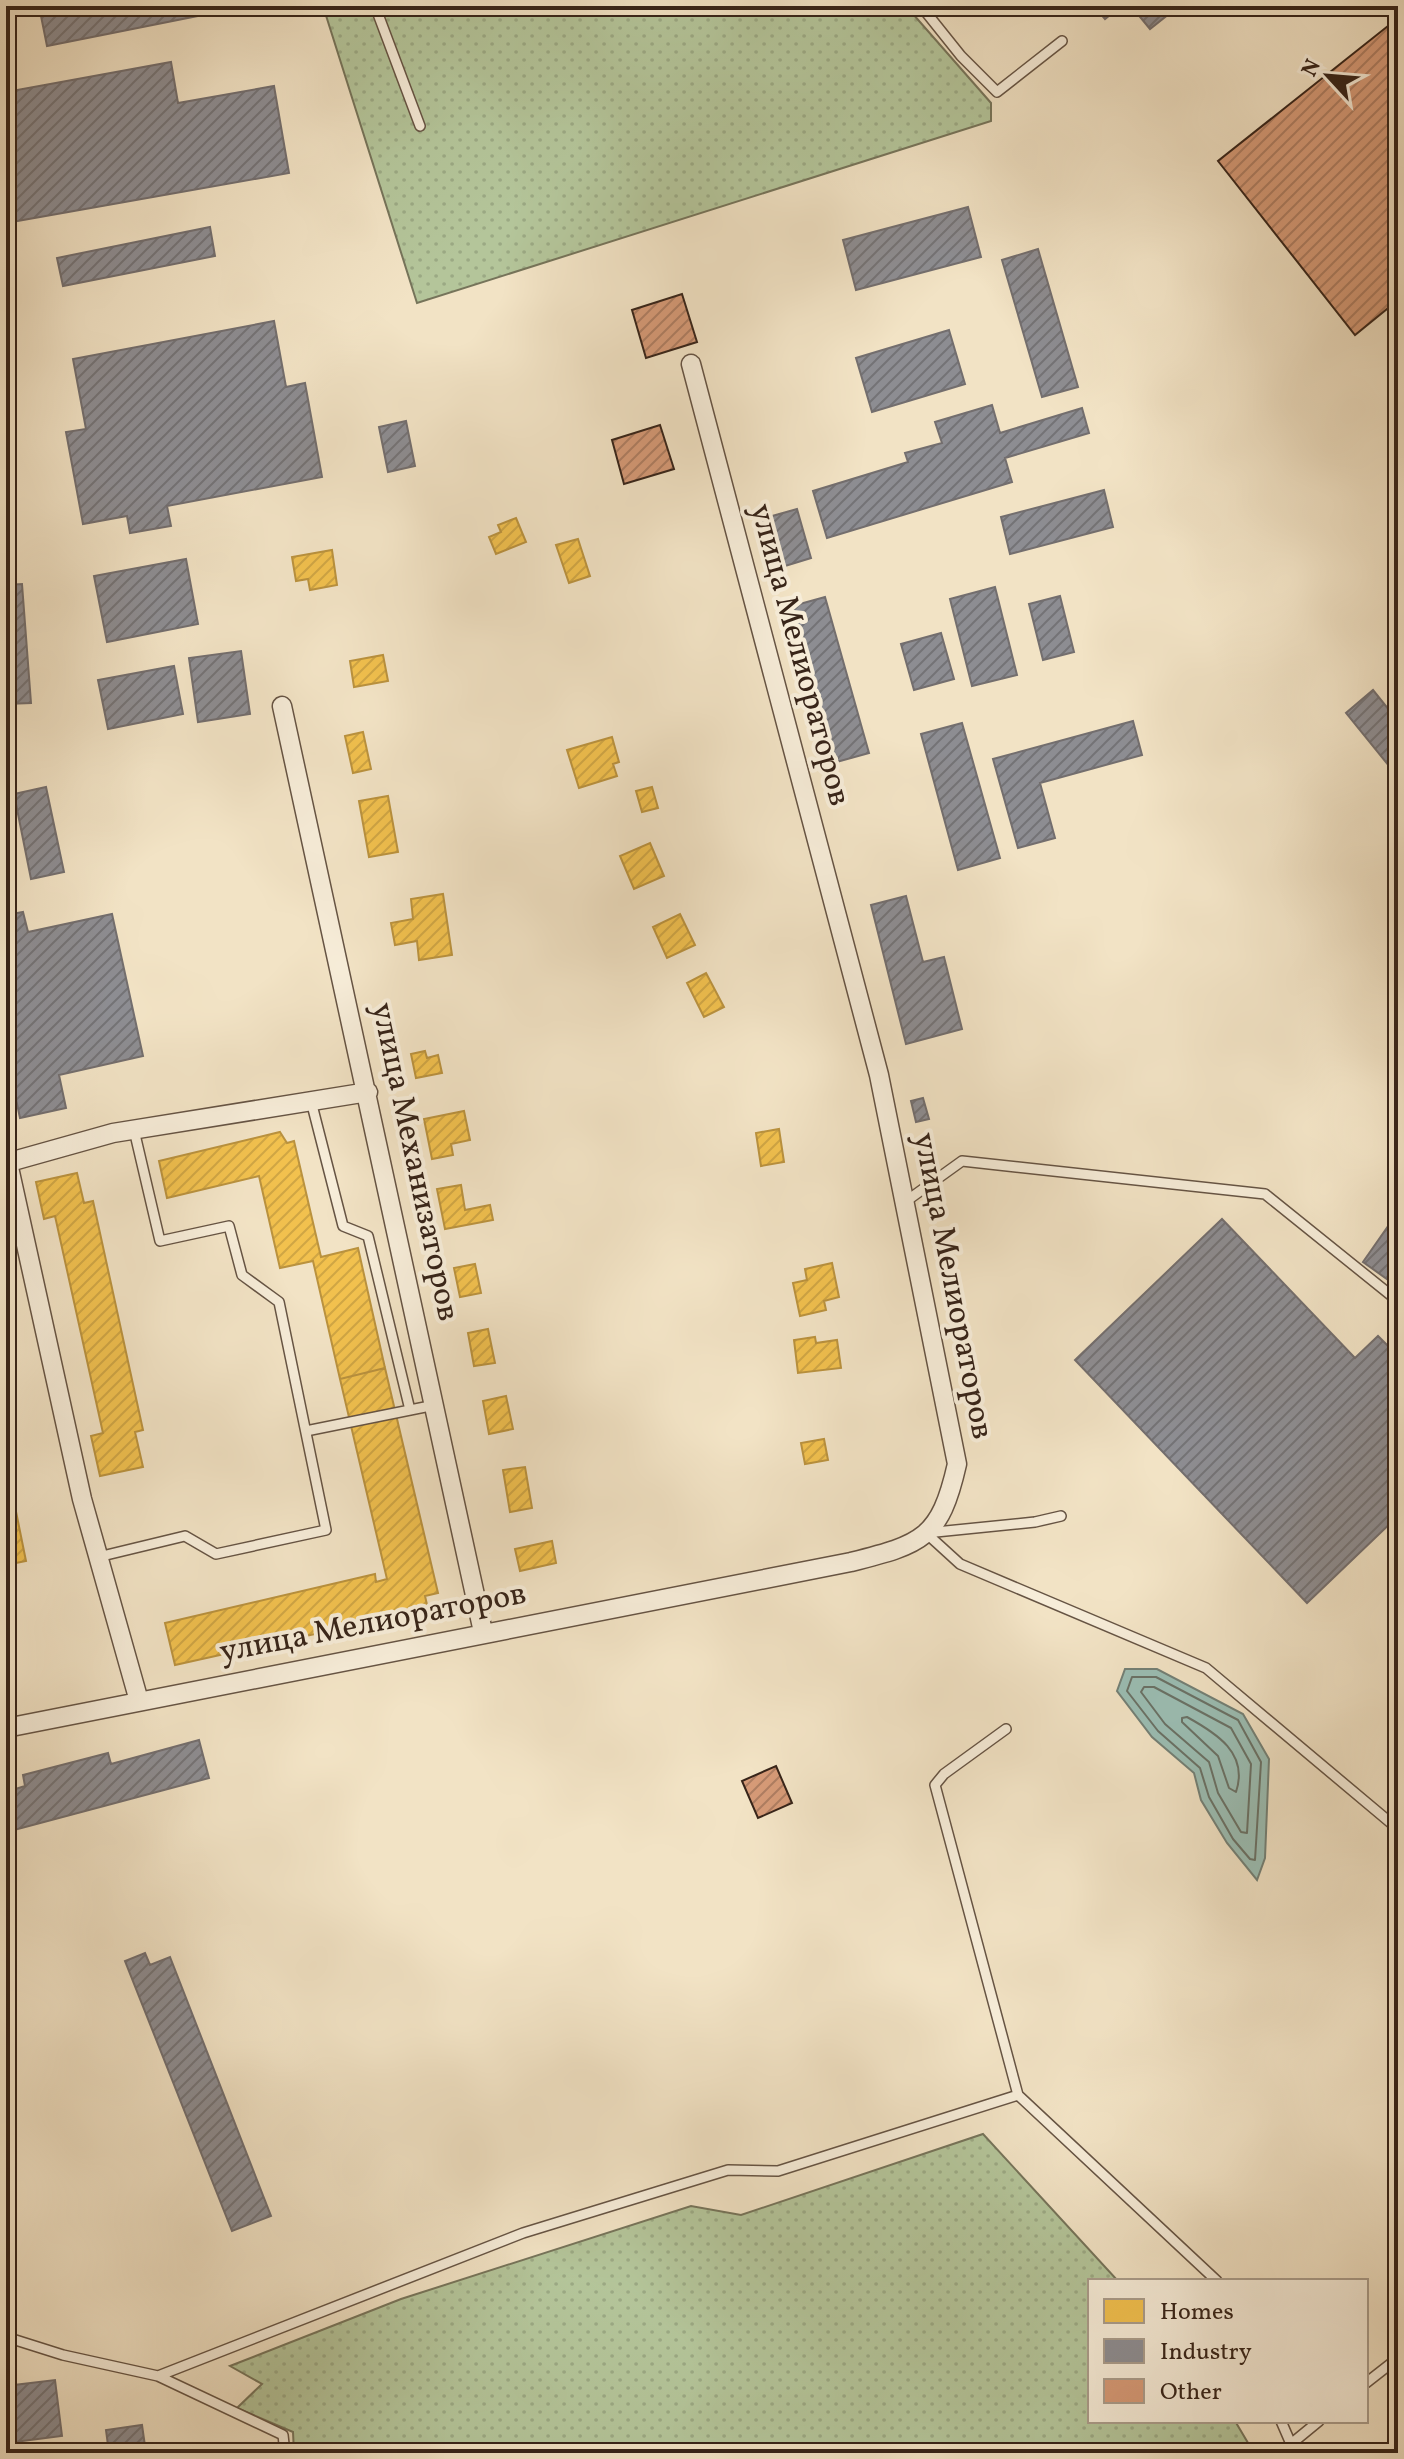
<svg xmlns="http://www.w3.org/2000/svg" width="1404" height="2459" font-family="Vollkorn,serif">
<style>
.garden{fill:url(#garden-dots);stroke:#76745a;stroke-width:2}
.water{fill:#9bbeb4;stroke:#738076;stroke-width:2}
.homes{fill:url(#homes-hatch);stroke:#ba923e;stroke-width:2}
.industry{fill:url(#industry-hatch);stroke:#736e6e;stroke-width:2}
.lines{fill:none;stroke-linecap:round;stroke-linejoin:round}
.shore{stroke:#697166;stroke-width:2}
.building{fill:url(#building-hatch);stroke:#372419;stroke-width:2}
.service-casing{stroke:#665444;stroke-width:12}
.minor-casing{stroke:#665444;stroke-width:21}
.service{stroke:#f7edd9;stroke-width:9}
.minor{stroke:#f7edd9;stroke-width:18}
.labels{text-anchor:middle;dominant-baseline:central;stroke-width:8;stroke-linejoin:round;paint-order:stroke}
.street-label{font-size:32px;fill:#372419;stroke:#f7edd9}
</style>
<defs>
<pattern id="garden-dots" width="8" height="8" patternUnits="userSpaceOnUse" patternTransform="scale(2)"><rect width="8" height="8" fill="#b4c59a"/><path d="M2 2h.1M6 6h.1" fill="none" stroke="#9ba984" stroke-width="1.8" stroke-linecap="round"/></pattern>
<pattern id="homes-hatch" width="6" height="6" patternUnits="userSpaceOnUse" patternTransform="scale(2)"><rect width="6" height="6" fill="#f2c14e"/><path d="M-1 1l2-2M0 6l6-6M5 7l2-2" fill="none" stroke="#d0a644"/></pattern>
<pattern id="industry-hatch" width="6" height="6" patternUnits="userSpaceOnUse" patternTransform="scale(2)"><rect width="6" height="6" fill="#8d8d92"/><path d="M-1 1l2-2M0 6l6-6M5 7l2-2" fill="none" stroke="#747376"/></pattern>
<pattern id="building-hatch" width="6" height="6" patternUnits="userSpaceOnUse" patternTransform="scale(2)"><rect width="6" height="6" fill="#d69a77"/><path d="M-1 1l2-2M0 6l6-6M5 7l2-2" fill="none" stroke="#ae7d61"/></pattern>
</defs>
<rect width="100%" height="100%" fill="#f2e3c5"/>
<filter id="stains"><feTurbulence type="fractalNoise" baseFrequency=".0025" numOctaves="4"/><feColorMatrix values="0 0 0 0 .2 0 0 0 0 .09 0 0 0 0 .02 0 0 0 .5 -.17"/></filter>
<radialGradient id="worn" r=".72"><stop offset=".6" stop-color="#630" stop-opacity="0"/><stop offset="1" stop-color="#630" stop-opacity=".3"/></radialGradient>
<!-- garden -->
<path class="garden" d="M323 6H906L991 103V121L417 303Z
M983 2134 1118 2281H1090V2421H1235L1254 2453H294L293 2432 237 2408 262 2384 230 2366 401 2299 691 2206 741 2215Z"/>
<!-- water -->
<path class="water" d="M1125 1669H1157L1243 1714 1269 1759 1265 1858 1257 1880 1227 1843 1201 1800 1194 1773 1152 1737 1117 1691Z"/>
<!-- homes -->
<path class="homes" d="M516 518 526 542 496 554 489 537 501 532 498 525Z
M578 539 590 576 569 583 556 545Z
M332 550 337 585 310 590 308 579 296 581 292 557Z
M383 655 388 681 354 687 350 661Z
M363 732 371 769 353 773 345 736Z
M612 737 619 762 613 764 617 776 579 788 567 750Z
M652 787 658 808 642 812 636 791Z
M388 796 398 852 369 857 359 801Z
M650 843 664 876 634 889 620 856Z
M443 894 452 955 419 960 417 941 395 945 391 923 413 919 411 899Z
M680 914 695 945 667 958 653 927Z
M706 973 724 1007 704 1017 687 983Z
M425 1051 427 1058 438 1055 442 1073 416 1078 411 1054Z
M464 1111 470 1140 451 1144 453 1155 432 1159 424 1119Z
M779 1129 784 1162 761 1166 756 1133Z
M280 1132 287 1143 294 1141 321 1257 358 1248 385 1368 340 1379 313 1261 280 1268 259 1176 167 1198 159 1161Z
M77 1173 84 1203 93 1201 143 1430 135 1432 143 1467 100 1476 91 1436 103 1433 55 1216 44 1219 36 1182Z
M461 1185 465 1210 490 1205 493 1220 445 1229 437 1189Z
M832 1263 839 1297 824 1301 826 1310 800 1316 793 1283 807 1280 805 1269Z
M475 1264 481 1293 460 1297 454 1268Z
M488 1329 495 1363 474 1366 468 1333Z
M815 1337 816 1343 837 1340 841 1368 798 1373 794 1340Z
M385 1368 438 1593 425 1596 428 1609 175 1665 165 1623 375 1574 376 1582 387 1579 340 1379Z
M506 1396 513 1429 489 1434 483 1401Z
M824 1439 828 1460 805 1464 801 1443Z
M6 1462 26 1561 6 1565Z
M525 1467 532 1508 510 1512 503 1470Z
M552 1541 556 1563 520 1571 515 1549Z"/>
<!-- industry -->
<path class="industry" d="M39 6H248L47 46Z
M1094 6H1121L1105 19Z
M1131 6H1179L1150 29Z
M171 62 178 103 274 86 289 173 6 223V140L12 139 6 92Z
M968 207 981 257 856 290 843 240Z
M210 227 215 256 63 286 57 258Z
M1038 249 1078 387 1042 397 1002 260Z
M274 321 286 387 305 383 322 477 167 506 171 526 130 533 127 516 83 524 66 432 86 429 73 359Z
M949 330 965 384 872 412 856 358Z
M992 405 1000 433 1082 408 1089 433 1005 458 1012 482 827 538 813 491 908 462 905 453 942 443 935 422Z
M406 421 415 466 388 472 379 427Z
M1104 490 1113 527 1010 554 1001 517Z
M797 509 811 558 772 570 758 520Z
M186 559 198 624 107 642 94 576Z
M22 584 31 703 6 704V585Z
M995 587 1017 675 972 686 950 599Z
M1060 596 1074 652 1043 660 1029 604Z
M825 597 869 753 833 763 789 607Z
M941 633 954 679 914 690 901 644Z
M241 651 250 714 198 722 189 658Z
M174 666 183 714 108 729 98 680Z
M1373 690 1398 721V777L1346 713Z
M1133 721 1142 755 1040 783 1055 838 1018 848 993 759Z
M962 723 1000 858 958 870 921 734Z
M46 787 64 872 31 879 14 794Z
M6 840 14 882 6 884Z
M906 896 923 962 944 957 962 1029 906 1044 871 905Z
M23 912 28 932 112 914 143 1056 59 1075 66 1108 20 1118 6 1052V915Z
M923 1098 929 1119 916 1122 911 1101Z
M1398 1212V1287L1363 1262Z
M1222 1219 1355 1358 1378 1336 1398 1356V1516L1307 1603 1075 1360Z
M199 1740 209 1778 14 1830 6 1792 25 1786 23 1775 108 1753 111 1764Z
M145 1953 150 1965 170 1957 271 2216 232 2231 125 1961Z
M55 2380 62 2436 6 2443V2386Z
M142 2425 146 2453H109L106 2430Z"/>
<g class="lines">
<!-- shore -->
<path class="shore" d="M1132 1677H1156L1238 1720 1261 1762 1255 1860 1250 1859 1233 1839 1209 1797 1200 1768 1158 1731 1127 1691Z
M1144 1687H1154L1231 1728 1251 1764 1247 1833 1241 1832 1218 1793 1209 1762 1165 1724 1141 1692Z
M1187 1717C1216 1733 1249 1753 1236 1792L1229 1788 1218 1756 1182 1722V1718Z"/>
</g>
<!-- building -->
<path class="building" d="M1398 18V300L1355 335 1218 161Z
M682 294 697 342 646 358 632 310Z
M660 425 674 469 624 484 612 440Z
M776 1766 792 1803 758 1818 742 1781Z"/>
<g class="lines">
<defs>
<path id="service" d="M375 6 420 126
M921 6 961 56 997 92 1062 41
M311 1101 343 1226 368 1236 410 1410
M905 1202 962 1161 1265 1194 1398 1301
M306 1431 435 1405
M1061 1516 1035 1522 926 1533 960 1564 1206 1668 1398 1829
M98 1557 185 1536 216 1554 326 1530 279 1302 242 1275 229 1226 160 1241 134 1130
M1006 1729 944 1774 935 1785 1018 2095
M6 2337 63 2355 158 2376 523 2233 728 2170 778 2171 1018 2095 1217 2281
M158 2376 283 2435 285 2453
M1366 2383 1398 2358
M1281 2421 1291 2444 1319 2421"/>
<path id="minor" d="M282 706 483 1632
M6 1163 113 1133 368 1092
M8 1163 82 1499 139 1701
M6 1728 851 1562C922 1544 940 1539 957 1464L879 1075 691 364"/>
</defs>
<!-- service casing -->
<use href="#service" class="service-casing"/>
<!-- minor casing -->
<use href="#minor" class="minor-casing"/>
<!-- service -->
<use href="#service" class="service"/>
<!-- minor -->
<use href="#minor" class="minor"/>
</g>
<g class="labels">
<!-- street labels -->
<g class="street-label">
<text transform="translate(799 655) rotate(75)">улица Мелиораторов</text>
<text transform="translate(414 1162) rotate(78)">улица Механизаторов</text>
<text transform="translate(952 1286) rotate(79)">улица Мелиораторов</text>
<text transform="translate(373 1624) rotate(-11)">улица Мелиораторов</text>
</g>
</g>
<!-- margin -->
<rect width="1404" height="2459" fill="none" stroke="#f2e3c5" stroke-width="32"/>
<rect x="8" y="8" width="1388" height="2443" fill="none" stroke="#372419" stroke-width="4"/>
<rect x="16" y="16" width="1372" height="2427" fill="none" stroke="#372419" stroke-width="2"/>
<!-- legend -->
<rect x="1088" y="2279" width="280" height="144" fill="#f7edd9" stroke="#aa9d8c" stroke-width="2"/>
<rect x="1104" y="2299" width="40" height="24" fill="#f2c14e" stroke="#aa9d8c" stroke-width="2"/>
<text x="1160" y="2319" font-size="24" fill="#372419">Homes</text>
<rect x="1104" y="2339" width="40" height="24" fill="#8d8d92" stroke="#aa9d8c" stroke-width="2"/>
<text x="1160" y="2359" font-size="24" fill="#372419">Industry</text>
<rect x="1104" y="2379" width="40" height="24" fill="#d69a77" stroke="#aa9d8c" stroke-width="2"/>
<text x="1160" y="2399" font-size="24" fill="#372419">Other</text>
<!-- north arrow -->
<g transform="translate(1328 76) rotate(296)" stroke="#f7edd9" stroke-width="6" paint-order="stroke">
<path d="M0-6L14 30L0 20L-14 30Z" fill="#372419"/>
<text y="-12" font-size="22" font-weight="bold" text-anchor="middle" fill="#372419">N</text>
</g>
<rect width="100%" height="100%" filter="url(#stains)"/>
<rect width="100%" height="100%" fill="url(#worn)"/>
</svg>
